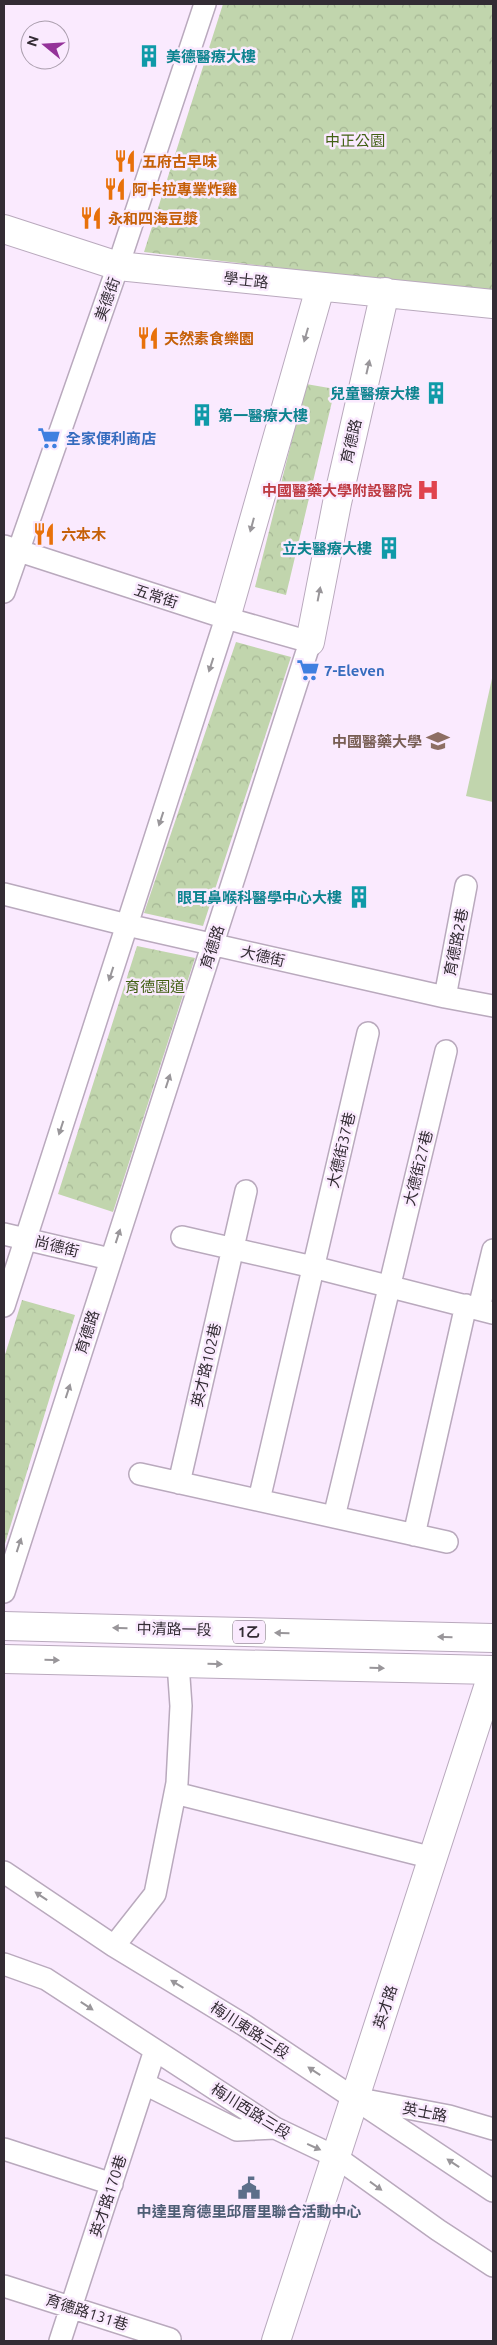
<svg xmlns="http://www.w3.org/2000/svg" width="497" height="2345" font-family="Ubuntu,'Noto Sans TC',sans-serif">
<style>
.forest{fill:url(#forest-crowns)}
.pitch{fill:#c1d5ad}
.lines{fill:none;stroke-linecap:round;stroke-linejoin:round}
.street-casing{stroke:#b9a9bd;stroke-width:24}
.secondary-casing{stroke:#b9a9bd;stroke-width:30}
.primary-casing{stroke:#b9a9bd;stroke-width:30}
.street{stroke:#fff;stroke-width:21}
.secondary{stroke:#fff;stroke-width:28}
.primary{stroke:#fff;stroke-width:28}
.oneway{fill:#99969a}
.labels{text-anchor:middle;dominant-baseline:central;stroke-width:5;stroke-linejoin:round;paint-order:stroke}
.shield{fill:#faeafe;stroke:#6f6571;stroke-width:1}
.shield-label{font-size:14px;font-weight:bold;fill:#332c34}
.culture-label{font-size:15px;font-weight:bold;fill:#0d838f;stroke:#faeafe;text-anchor:end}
.park-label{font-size:15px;fill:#426115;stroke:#faeafe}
.food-label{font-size:15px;font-weight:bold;fill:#c56008;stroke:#faeafe;text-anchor:start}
.street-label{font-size:15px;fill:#332c34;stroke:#faeafe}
.shop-label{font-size:15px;font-weight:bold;fill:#366cbe;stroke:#faeafe;text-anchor:start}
.health-label{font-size:15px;font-weight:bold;fill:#be3a42;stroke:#faeafe;text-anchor:end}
.education-label{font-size:15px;font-weight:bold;fill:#785e54;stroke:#faeafe;text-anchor:end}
.service-label{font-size:15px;font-weight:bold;fill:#4e5e75;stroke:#faeafe}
</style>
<defs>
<pattern id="forest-crowns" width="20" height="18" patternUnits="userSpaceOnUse" patternTransform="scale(1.25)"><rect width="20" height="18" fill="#c1d5ad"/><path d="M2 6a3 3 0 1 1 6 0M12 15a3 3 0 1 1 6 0" fill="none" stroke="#a6b795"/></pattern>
</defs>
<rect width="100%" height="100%" fill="#faeafe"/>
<!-- forest -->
<path class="forest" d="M223 4H493V290H469L144 252Z
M306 384 335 389 286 595 255 587Z
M236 642 291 657 203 926 144 913Z
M137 946 195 958 113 1212 58 1194Z
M22 1300 75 1315 4 1547V1358Z"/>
<!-- pitch -->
<path class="pitch" d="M493 674V802L466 796Z"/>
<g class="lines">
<defs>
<path id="street" d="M4 546 226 618 310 642 4 1592
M4 592 118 266 205 4
M4 894 127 925 445 997 493 1006
M445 997 466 886
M4 1234 110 1259
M182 1237 313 1267 493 1313
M4 1306 226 618
M479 1308 493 1250
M140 1474 447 1542
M179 1483 246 1191
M259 1500 368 1033
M334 1517 446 1051
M414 1535 466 1305
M175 1793 433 1858
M4 1872 114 1946 244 2025 493 2191
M114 1946 155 1894 177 1783 181 1706 178 1663
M4 1964 46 1979 275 2128 336 2157 438 2230 493 2266
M145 2084 237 2130 275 2128
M365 2100 449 2116 493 2129
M4 2149 112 2184
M4 2286 170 2339
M60 2341 155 2050"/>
<path id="secondary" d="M4 229 118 266 493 304
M226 618 320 288
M310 642 337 503 385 292
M276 2341 493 1672"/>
<path id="primary" d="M4 1626C167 1630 330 1635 493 1638
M4 1659 493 1670"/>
</defs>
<!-- street casing -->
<use href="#street" class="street-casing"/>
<!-- secondary casing -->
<use href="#secondary" class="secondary-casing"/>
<!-- primary casing -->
<use href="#primary" class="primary-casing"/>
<!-- street -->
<use href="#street" class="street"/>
<!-- secondary -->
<use href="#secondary" class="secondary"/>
<!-- primary -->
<use href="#primary" class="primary"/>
</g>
<!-- one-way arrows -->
<defs><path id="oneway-solid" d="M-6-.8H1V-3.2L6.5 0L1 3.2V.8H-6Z" transform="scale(1.25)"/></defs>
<g class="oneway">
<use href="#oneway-solid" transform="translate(306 335) rotate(106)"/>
<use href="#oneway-solid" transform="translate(368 367) rotate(-77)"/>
<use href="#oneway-solid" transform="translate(252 525) rotate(105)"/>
<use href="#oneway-solid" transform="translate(319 594) rotate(-79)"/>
<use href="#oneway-solid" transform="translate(211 665) rotate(108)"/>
<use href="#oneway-solid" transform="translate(161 819) rotate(108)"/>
<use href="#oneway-solid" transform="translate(111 974) rotate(108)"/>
<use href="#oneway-solid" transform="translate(168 1081) rotate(-72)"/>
<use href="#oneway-solid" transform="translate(61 1128) rotate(108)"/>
<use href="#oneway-solid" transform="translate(118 1236) rotate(-72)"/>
<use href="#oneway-solid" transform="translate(68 1391) rotate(-72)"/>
<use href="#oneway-solid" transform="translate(19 1545) rotate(-72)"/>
<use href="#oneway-solid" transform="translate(120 1628) rotate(-179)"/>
<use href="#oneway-solid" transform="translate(282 1633) rotate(-178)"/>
<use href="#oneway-solid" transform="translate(445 1637) rotate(-179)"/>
<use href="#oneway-solid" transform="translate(52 1660) rotate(1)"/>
<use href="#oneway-solid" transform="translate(215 1664) rotate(2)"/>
<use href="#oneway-solid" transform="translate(377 1668) rotate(1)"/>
<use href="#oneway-solid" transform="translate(41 1896) rotate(-146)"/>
<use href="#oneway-solid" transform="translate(177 1984) rotate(-149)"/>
<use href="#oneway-solid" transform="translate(87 2006) rotate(33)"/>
<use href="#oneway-solid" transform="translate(314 2071) rotate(-147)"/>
<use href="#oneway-solid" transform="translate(314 2147) rotate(24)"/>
<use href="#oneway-solid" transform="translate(453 2163) rotate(-146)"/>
<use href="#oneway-solid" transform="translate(376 2186) rotate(36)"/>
</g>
<!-- icons -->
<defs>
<symbol id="building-bare" viewBox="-9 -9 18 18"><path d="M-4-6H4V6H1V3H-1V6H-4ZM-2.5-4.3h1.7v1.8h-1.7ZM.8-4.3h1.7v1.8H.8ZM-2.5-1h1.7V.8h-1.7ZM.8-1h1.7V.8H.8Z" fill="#0f9aa8" stroke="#faeafe" stroke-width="2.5" paint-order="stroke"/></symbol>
<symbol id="restaurant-bare" viewBox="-9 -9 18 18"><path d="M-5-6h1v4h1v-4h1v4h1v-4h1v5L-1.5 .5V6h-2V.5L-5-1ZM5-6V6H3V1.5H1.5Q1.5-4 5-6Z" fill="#e8710a" stroke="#faeafe" stroke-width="2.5" paint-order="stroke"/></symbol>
<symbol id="supermarket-bare" viewBox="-9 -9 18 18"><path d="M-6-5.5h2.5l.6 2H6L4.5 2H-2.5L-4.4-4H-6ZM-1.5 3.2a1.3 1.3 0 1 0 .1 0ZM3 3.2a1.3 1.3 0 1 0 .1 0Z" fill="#3f7fe0" stroke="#faeafe" stroke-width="2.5" paint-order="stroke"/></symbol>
<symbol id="hospital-bare" viewBox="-9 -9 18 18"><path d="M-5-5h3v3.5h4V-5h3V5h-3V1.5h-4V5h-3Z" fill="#e0444e" stroke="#faeafe" stroke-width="2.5" paint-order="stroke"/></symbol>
<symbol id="university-bare" viewBox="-9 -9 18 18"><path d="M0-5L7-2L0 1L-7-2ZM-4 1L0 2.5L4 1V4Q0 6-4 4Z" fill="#8d6e63" stroke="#faeafe" stroke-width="2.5" paint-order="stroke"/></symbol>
<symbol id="civic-bare" viewBox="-9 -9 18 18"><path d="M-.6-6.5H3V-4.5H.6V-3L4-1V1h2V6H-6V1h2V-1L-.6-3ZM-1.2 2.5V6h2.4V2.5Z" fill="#5c6f8a" stroke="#faeafe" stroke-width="2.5" paint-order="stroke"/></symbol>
</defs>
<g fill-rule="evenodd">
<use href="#building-bare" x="133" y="40" width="32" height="32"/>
<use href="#restaurant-bare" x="109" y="145" width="32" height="32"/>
<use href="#restaurant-bare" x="99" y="173" width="32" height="32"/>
<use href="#restaurant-bare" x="75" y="202" width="32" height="32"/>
<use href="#restaurant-bare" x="132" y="322" width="32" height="32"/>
<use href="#building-bare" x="420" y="377" width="32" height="32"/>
<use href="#building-bare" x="186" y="399" width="32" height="32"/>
<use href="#supermarket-bare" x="33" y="422" width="32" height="32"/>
<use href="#hospital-bare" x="412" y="474" width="32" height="32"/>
<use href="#restaurant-bare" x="28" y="518" width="32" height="32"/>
<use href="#building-bare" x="373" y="532" width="32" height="32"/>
<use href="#supermarket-bare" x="292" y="654" width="32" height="32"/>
<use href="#university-bare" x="422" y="725" width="32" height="32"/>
<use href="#building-bare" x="343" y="881" width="32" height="32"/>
<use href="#civic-bare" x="233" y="2172" width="32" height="32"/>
</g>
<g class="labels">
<!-- shield labels -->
<rect class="shield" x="233" y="1620.5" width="32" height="23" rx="4"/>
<g class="shield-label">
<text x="249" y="1632">1乙</text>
</g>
<!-- culture labels -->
<g class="culture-label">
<text x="166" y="56" text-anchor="start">美德醫療大樓</text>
<text x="420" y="393">兒童醫療大樓</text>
<text x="218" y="415" text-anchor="start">第一醫療大樓</text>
<text x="372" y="548">立夫醫療大樓</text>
<text x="342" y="897">眼耳鼻喉科醫學中心大樓</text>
</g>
<!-- park labels -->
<g class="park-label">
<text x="355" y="140">中正公園</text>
<text x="155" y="986">育德園道</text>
</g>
<!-- food labels -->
<g class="food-label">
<text x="142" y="161">五府古早味</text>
<text x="132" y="189">阿卡拉專業炸雞</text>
<text x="108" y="218">永和四海豆漿</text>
<text x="164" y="338">天然素食樂園</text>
<text x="61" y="534">六本木</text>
</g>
<!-- street labels -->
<g class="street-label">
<text transform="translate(246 280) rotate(6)">學士路</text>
<text transform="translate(107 299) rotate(-70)">美德街</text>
<text transform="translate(351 441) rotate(-77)">育德路</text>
<text transform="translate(156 596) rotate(18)">五常街</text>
<text transform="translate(456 942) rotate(-79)">育德路2巷</text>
<text transform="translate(212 947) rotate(-72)">育德路</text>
<text transform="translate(263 956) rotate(13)">大德街</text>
<text transform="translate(341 1150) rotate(-77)">大德街37巷</text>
<text transform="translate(418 1168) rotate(-76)">大德街27巷</text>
<text transform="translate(57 1246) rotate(14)">尚德街</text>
<text transform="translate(87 1332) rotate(-72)">育德路</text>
<text transform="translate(206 1365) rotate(-77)">英才路102巷</text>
<text transform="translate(174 1629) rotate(1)">中清路一段</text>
<text transform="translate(385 2007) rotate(-72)">英才路</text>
<text transform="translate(250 2030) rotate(33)">梅川東路三段</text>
<text transform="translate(251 2111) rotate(32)">梅川西路三段</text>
<text transform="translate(425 2112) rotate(11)">英士路</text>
<text transform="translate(108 2196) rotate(-72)">英才路170巷</text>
<text transform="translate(87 2312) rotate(18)">育德路131巷</text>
</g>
<!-- shop labels -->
<g class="shop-label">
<text x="66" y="438">全家便利商店</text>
<text x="324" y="670">7-Eleven</text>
</g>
<!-- health labels -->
<g class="health-label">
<text x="412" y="490">中國醫藥大學附設醫院</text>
</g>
<!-- education labels -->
<g class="education-label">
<text x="422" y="741">中國醫藥大學</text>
</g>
<!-- service labels -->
<g class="service-label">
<text x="249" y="2211">中達里育德里邱厝里聯合活動中心</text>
</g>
</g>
<!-- border -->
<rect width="497" height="2345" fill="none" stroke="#332c34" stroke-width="10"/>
<!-- north arrow -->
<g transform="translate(45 45) rotate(288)"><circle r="24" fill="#faeafe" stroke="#aa9ead"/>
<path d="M0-4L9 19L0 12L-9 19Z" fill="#943299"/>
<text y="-8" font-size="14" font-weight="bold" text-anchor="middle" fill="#332c34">N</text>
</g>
</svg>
